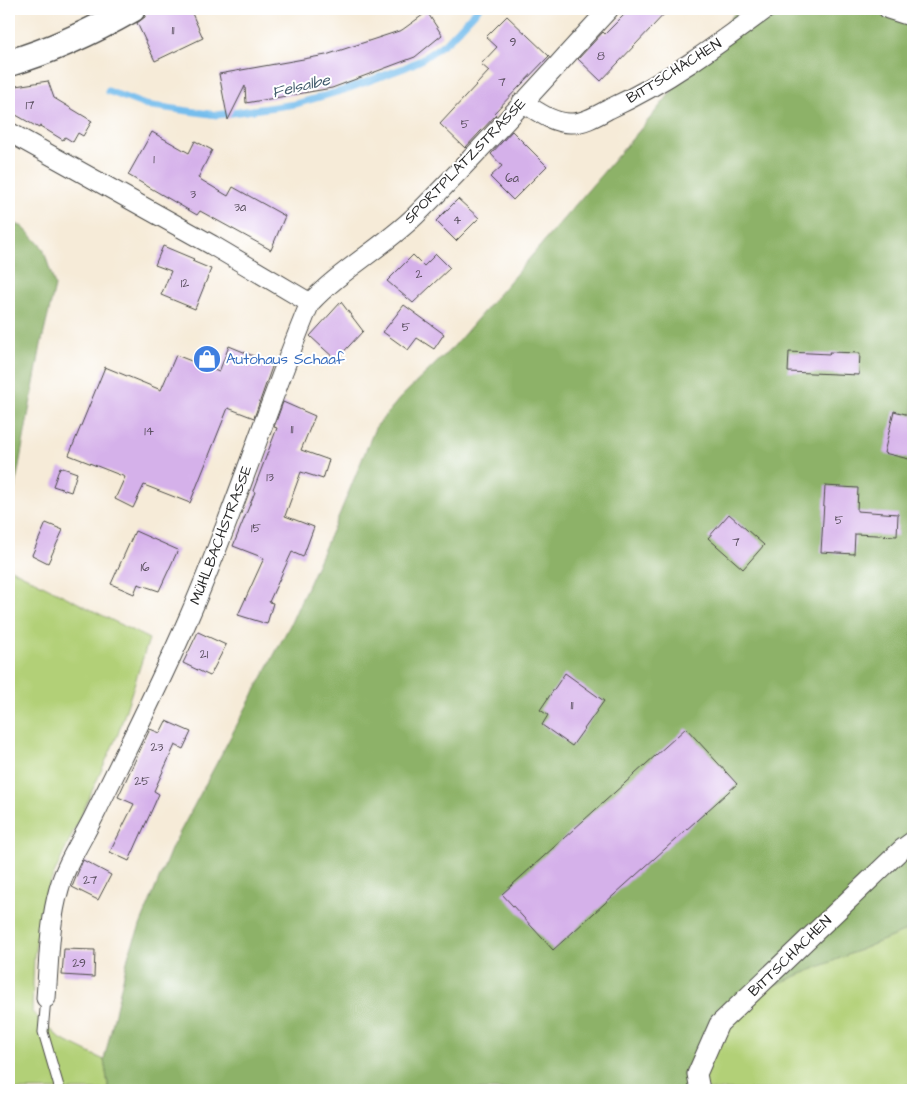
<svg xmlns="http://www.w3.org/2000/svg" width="922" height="1099" font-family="'Architects Daughter',sans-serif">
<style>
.green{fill:#b2d077;stroke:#6e7e51}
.forest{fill:#8db268;stroke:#5c6e4a}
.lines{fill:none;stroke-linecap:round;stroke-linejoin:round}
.stream{stroke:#75bded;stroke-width:7}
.building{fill:#d5b1ea}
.service-casing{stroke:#494845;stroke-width:11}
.minor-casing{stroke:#494845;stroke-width:21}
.secondary-casing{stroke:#494845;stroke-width:29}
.service{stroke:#fff;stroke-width:9}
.minor{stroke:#fff;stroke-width:19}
.secondary{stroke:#fff;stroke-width:26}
.labels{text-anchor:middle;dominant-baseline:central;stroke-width:4;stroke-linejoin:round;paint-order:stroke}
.number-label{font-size:12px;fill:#564c5b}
.street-label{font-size:15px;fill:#2b2b2b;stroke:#fff}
.shop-label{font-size:15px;fill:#366cbe;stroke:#fff;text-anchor:start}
.water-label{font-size:16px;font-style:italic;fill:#455e6f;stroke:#fff}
</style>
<rect width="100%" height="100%" fill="#fff"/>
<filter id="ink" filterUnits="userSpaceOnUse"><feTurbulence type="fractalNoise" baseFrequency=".02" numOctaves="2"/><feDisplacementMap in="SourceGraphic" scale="10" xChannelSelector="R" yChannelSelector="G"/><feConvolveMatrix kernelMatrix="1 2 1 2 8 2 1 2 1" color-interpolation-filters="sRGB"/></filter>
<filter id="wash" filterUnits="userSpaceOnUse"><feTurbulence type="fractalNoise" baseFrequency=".0096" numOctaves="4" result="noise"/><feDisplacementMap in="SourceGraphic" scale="20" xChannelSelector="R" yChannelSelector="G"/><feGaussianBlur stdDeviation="1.12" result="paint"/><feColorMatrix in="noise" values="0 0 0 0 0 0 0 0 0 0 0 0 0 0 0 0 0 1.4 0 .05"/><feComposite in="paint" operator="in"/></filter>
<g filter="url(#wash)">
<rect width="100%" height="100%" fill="#f6ebd8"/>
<!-- green -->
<path class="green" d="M9 568 149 639 118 734 45 894 34 956 32 1012 61 1039 104 1060 109 1090H9Z
M913 928V1083L886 1090H689L683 1073 726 1005Z"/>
<!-- forest -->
<path class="forest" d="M738 9H913V928L726 1005 683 1073 689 1090H109L104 1060 129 953 172 847 290 625 340 513 375 428 400 398 454 346 651 117Z
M9 221 23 227 43 248 55 286 41 345 14 493 9 506Z"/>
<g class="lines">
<!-- stream -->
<path class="stream" d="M108 91 145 105 217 115 296 104 344 90 404 68 421 60 448 41 478 9"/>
</g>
<g id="blocks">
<!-- building -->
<path class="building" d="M147 9H190L203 38 155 61 137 23 145 17Z
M630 9H669L601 81 578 59 603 32 605 34Z
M427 12 442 35 415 57 332 88 246 103 245 86 228 120 219 74 326 55 402 30Z
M507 16 549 56 494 113 496 115 465 148 440 124 489 71 481 64 497 47 486 37Z
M48 81 54 98 92 121 83 136 78 133 73 142 65 137 63 140 40 126 39 128 9 111V87Z
M512 131 547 166 513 200 490 177 502 166 491 154Z
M152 132 189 153 195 141 212 150 198 178 228 196 233 187 285 216 271 250 200 211 197 215 128 175Z
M458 199 479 218 456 241 436 221Z
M163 246 194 259 192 261 211 269 195 309 161 295 171 271 155 265Z
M436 254 450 268 413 303 387 281 413 255 424 266Z
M341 302 363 331 336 360 310 336Z
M404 305 444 334 434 349 417 338 408 350 383 332Z
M229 346 273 364 254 418 228 408 190 503 144 485 133 508 115 499 125 477 69 455 105 367 161 390 176 355 219 372Z
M789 352 830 354 829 352 860 353 859 375 788 372Z
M283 402 315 416 301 450 329 460 323 479 301 472 285 516 314 527 303 557 292 552 269 602 273 603 267 624 238 615 264 558 233 546 255 492 253 491 277 428 274 427Z
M894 411 913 416V460L884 453Z
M60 467 77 473 71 492 53 486Z
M825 486 858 488 857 511 898 514 897 536 855 534 854 554 821 552Z
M729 514 764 545 743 569 708 538Z
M46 523 63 530 48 563 32 555Z
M135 531 178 550 159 591 138 584 134 594 111 584Z
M198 632 226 645 210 676 183 663Z
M565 673 604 701 572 746 542 725 548 715 540 710Z
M166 721 191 732 183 749 175 745 154 791 159 794 129 861 110 852 134 804 118 797 150 729 160 733Z
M686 728 737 784 553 950 502 894Z
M83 860 111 875 98 900 72 887Z
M64 949 95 950 94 977 62 975Z"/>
</g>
</g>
<g filter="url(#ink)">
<use href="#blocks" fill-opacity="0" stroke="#494845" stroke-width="1"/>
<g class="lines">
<defs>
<path id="service" d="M46 998 43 1032 60 1090"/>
<path id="minor" d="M888 9 913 17
M522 102C537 111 552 123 570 123 583 124 598 115 609 109 666 83 716 46 766 9
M9 132 212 245 310 303
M46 998C49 962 49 924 59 889 66 863 83 839 95 814 127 749 160 684 189 617 234 514 267 406 310 303 341 270 382 248 415 216 482 150 545 78 609 9
M700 1090 697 1074 719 1024 902 849 913 841"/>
<path id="secondary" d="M9 63C53 50 92 32 132 9"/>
</defs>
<!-- service casing -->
<use href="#service" class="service-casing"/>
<!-- minor casing -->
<use href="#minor" class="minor-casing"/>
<!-- secondary casing -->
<use href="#secondary" class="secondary-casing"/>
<!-- service -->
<use href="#service" class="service"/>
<!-- minor -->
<use href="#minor" class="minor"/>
<!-- secondary -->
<use href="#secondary" class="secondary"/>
</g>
</g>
<!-- icons -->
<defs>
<symbol id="shop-disc" viewBox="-11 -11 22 22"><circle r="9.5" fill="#3f7fe0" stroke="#fff"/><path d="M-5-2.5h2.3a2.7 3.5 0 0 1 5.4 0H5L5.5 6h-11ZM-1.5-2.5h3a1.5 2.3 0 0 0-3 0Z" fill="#fff"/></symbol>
</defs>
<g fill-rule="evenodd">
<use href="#shop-disc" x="191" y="343" width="32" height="32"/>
</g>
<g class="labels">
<!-- number labels -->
<g class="number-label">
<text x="173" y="30">11</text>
<text x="513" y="42">9</text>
<text x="601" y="56">8</text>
<text x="502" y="82">7</text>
<text x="30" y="105">17</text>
<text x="465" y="124">5</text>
<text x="154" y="159">1</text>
<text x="512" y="178">6a</text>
<text x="193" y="194">3</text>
<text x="240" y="207">3a</text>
<text x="457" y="220">4</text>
<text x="419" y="274">2</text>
<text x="185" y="283">12</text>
<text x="406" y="327">5</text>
<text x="292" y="429">11</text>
<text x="149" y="431">14</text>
<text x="270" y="477">13</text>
<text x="839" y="520">5</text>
<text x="256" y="528">15</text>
<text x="736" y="542">7</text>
<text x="145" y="567">16</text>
<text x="204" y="654">21</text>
<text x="572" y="705">11</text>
<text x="157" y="747">23</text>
<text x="142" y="781">25</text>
<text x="90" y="880">27</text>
<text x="79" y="963">29</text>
</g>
<!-- street labels -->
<g class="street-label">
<text transform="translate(674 71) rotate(-32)">BITTSCHACHEN</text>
<text transform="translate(465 161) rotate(-46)">SPORTPLATZSTRASSE</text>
<text transform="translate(221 535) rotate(-69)">MÜHLBACHSTRASSE</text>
<text transform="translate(790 956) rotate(-44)">BITTSCHACHEN</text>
</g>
<!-- shop labels -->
<g class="shop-label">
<text x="226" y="359">Autohaus Schaaf</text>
</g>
<!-- water labels -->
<g class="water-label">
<text transform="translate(301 86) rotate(-13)">Felsalbe</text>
</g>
</g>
<!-- margin -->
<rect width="922" height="1099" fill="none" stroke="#fff" stroke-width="30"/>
</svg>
